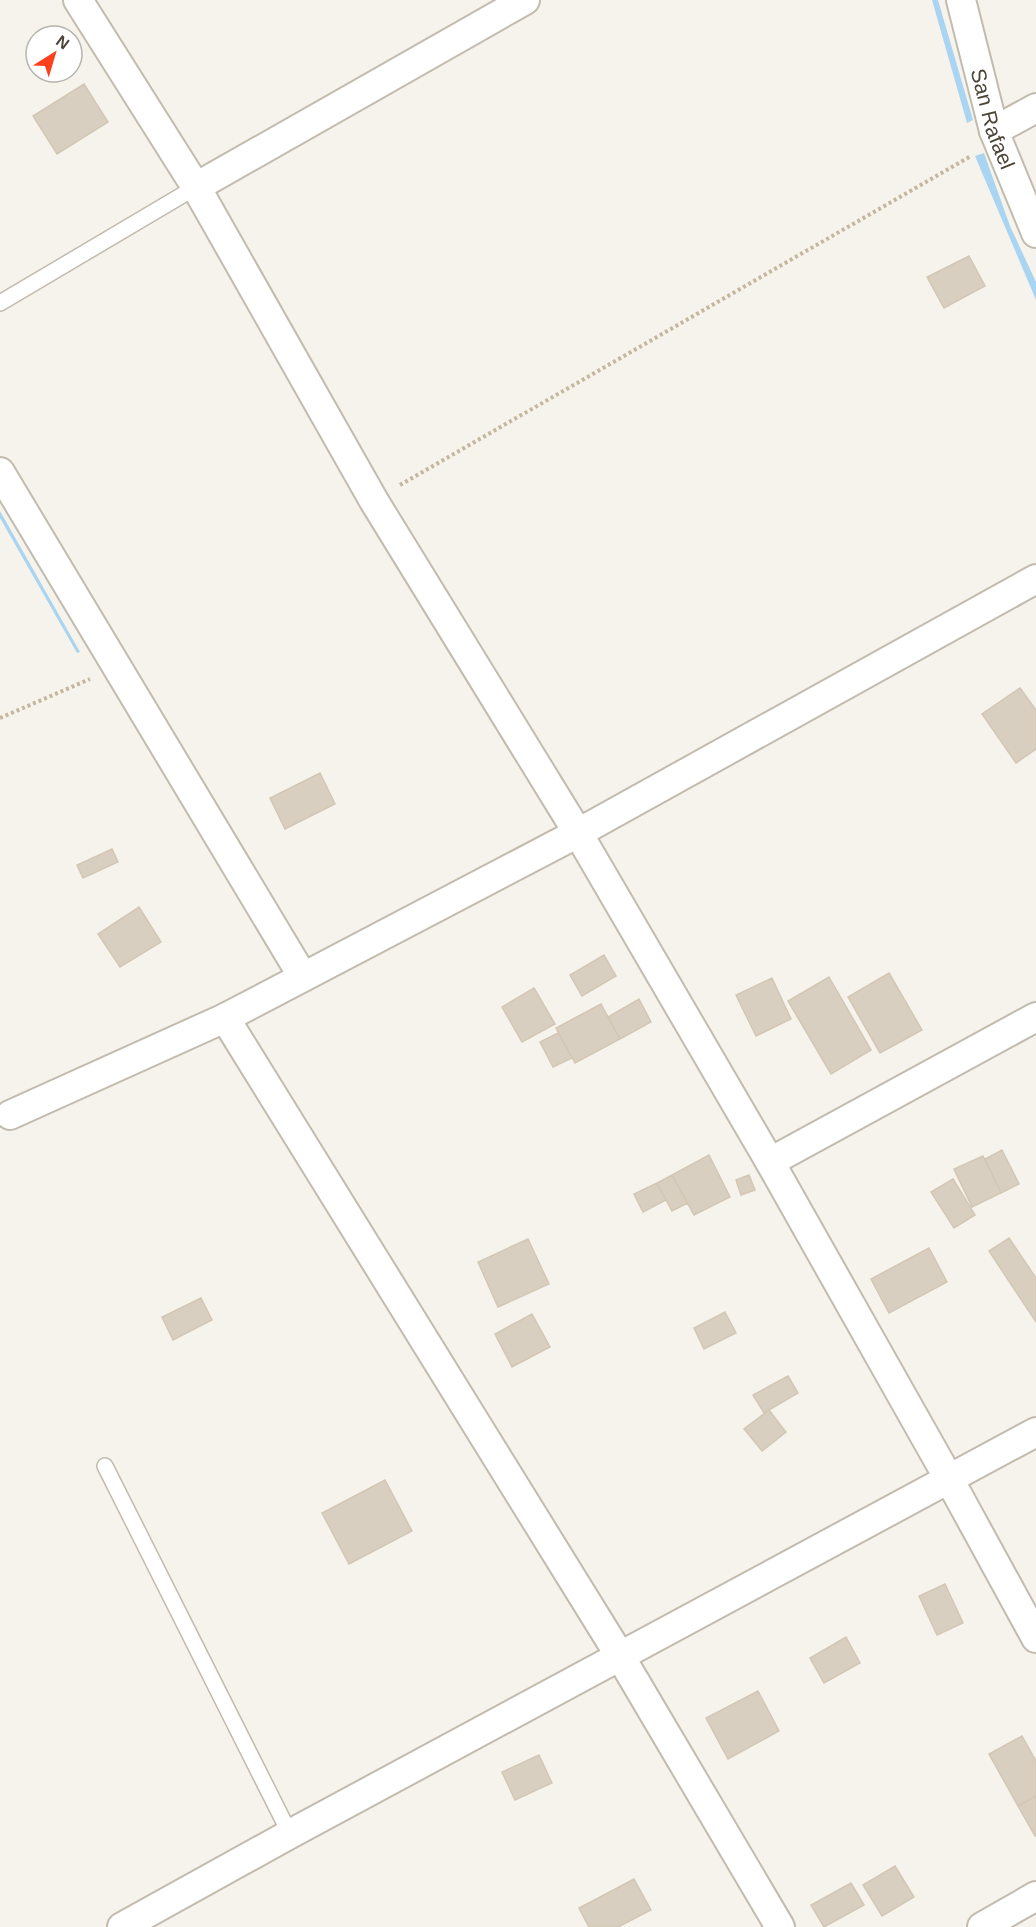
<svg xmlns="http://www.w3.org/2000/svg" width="1036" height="1927" font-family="Helvetica,sans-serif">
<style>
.water{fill:#a9d4f2}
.building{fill:#d8cfc1;stroke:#d3c7b4;stroke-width:1.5}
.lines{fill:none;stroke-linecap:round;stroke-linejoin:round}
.lane-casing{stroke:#c2bbae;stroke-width:18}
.street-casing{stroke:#c2bbae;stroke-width:32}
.path{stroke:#c4b79f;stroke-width:4;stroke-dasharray:3 3;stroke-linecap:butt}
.lane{stroke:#fff;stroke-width:15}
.street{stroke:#fff;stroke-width:28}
.labels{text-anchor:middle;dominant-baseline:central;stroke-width:4.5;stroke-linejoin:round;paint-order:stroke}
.street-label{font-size:21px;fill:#4b4439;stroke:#fff}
</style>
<rect width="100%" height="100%" fill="#f6f3ec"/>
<!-- water -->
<path class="water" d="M932 0H938L973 120 967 123Z
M984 153 1010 226 1036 282V300L975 156Z
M0 511 80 652 77 653 0 518Z"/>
<!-- building -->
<path class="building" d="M84 84 108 122 57 154 33 116Z
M969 256 985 286 944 308 927 277Z
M1020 688 1036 710V749L1016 763 982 714Z
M320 773 335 804 285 829 270 798Z
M112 849 118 862 83 878 77 865Z
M139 907 161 942 120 967 98 934Z
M604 955 616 976 582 996 570 975Z
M889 973 922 1030 880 1053 848 997Z
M829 977 871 1050 831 1074 788 1001Z
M772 978 791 1019 756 1036 736 995Z
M534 988 555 1024 522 1042 502 1007Z
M639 999 651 1022 620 1039 608 1017Z
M601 1004 620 1039 575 1063 556 1028Z
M558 1033 572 1058 553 1067 540 1042Z
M1002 1150 1019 1184 1001 1193 985 1159Z
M709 1155 730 1197 694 1215 672 1175Z
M983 1156 1001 1193 972 1207 954 1169Z
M672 1175 688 1203 672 1211 657 1183Z
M749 1175 755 1190 741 1195 736 1180Z
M953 1179 975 1215 954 1228 931 1192Z
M657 1183 666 1200 643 1212 634 1194Z
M1009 1238 1036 1278V1322L989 1251Z
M528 1239 549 1284 498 1307 478 1262Z
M929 1248 947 1282 889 1313 871 1279Z
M201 1298 212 1320 173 1340 162 1317Z
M725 1312 736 1333 704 1349 694 1328Z
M532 1314 550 1347 512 1367 495 1334Z
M788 1376 798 1393 764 1413 753 1395Z
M769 1410 786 1432 762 1451 744 1429Z
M385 1480 412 1531 349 1564 322 1513Z
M945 1584 963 1623 937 1635 919 1596Z
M846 1637 860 1663 824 1683 810 1658Z
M758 1691 779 1731 728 1759 706 1718Z
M1022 1736 1036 1761V1796L1018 1806 989 1754Z
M539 1755 552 1783 515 1800 502 1772Z
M1036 1796V1836H1035L1018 1806Z
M895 1866 914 1897 882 1916 863 1885Z
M634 1879 651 1910 618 1927H589L579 1908Z
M851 1883 864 1905 824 1927 811 1905Z"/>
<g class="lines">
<defs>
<path id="lane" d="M0 303 196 187
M105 1466 290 1834"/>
<g id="street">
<path d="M78 0 196 187 374 501 578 833 770 1162 949 1479 1036 1638"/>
<path id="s1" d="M961 0 994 131 1036 233"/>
<path d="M994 131 1036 108"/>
<path d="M196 187 525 0"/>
<path d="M0 472 303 977"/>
<path d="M225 1018 620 1656 780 1927"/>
<path d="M10 1115 225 1018 578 833 1036 579"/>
<path d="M770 1162 1036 1017"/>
<path d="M122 1927 290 1834 1036 1432"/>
<path d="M982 1927 1036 1896"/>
</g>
</defs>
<!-- lane casing -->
<use href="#lane" class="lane-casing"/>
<!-- street casing -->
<use href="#street" class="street-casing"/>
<!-- path -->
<path class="path" d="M400 485 971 156
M0 718 90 679"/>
<!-- lane -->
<use href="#lane" class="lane"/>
<!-- street -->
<use href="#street" class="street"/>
</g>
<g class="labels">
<!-- street labels -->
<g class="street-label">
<text stroke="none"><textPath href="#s1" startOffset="123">San Rafael</textPath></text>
</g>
</g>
<!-- north arrow -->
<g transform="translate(54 54) rotate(37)"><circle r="28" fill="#ffffff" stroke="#b7b4b0" stroke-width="1.5"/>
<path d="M0-4.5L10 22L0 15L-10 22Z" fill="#fc3f1d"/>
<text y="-9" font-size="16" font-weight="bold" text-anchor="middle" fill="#4b4439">N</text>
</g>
</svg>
